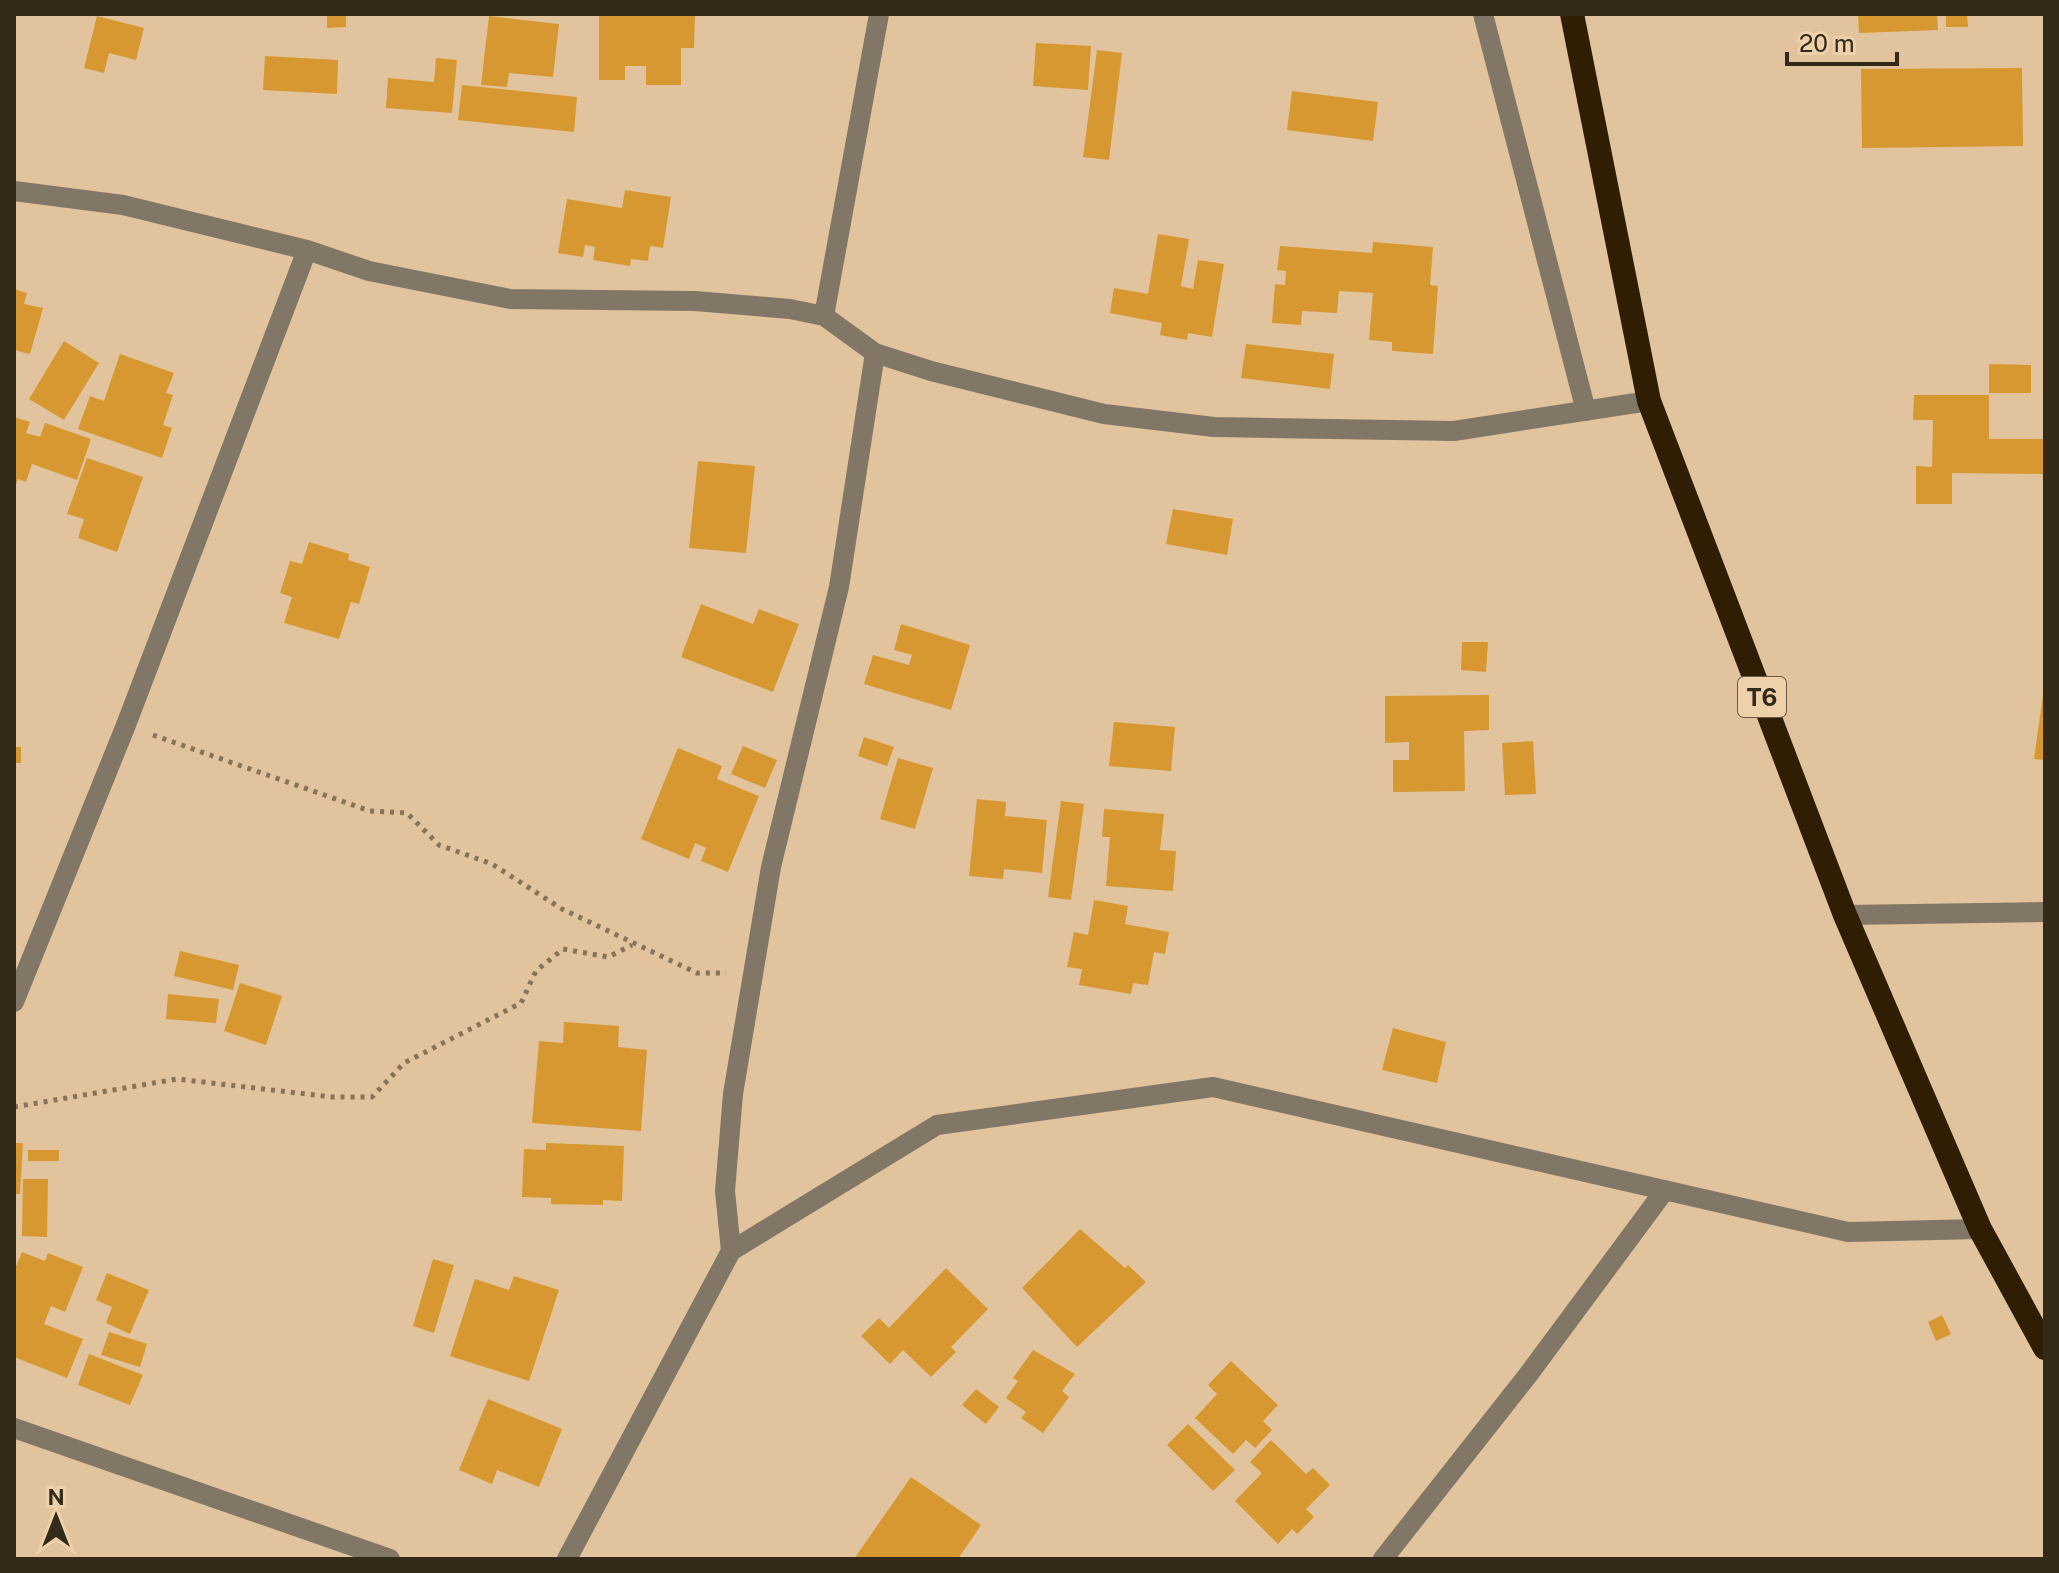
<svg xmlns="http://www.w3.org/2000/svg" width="2059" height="1573" font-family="'Public Sans',sans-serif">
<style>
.building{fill:#d79831}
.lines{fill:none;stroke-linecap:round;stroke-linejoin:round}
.path{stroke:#867358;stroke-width:5;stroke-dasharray:4 6;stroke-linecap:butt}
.minor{stroke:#827666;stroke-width:20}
.highway{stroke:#2f1e03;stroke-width:24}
.labels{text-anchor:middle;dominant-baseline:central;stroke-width:6;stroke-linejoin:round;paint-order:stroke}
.shield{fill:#eed1aa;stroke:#6c5c45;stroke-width:2}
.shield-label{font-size:24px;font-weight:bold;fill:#342a1a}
</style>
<rect width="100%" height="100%" fill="#e1c49d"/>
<!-- building -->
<path class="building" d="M327 14H346V27L327 28Z
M599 14H695L694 48H681V85H646V66H625V80H599Z
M1858 14H1937L1938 30 1859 33Z
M1946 14H1967L1968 27H1946Z
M97 16 144 28 136 60 109 53 104 73 84 68Z
M489 16 559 24 553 77 509 73 507 87 481 85Z
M1036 43 1091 46 1088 90 1033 86Z
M1097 50 1122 53 1109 160 1083 157Z
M265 56 338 60 337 94 263 90Z
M436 58 457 60 452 113 386 108 388 78 434 82Z
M2022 68 2023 146 1862 148 1861 69Z
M462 85 577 97 574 132 458 120Z
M1292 91 1378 102 1373 141 1287 130Z
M625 190 671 197 663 248 650 246 648 261 631 259 630 266 593 260 595 247 585 245 583 257 558 253 567 199 622 208Z
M1158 234 1189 239 1181 286 1193 289 1198 260 1224 264 1212 337 1188 333 1187 340 1160 335 1162 323 1110 313 1114 288 1148 294Z
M1373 242 1433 247 1430 285 1438 286 1433 354 1392 351V342L1369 340 1373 293 1339 291 1337 313 1302 311 1301 325 1272 323 1275 284 1285 285 1286 271 1277 270 1280 246 1372 253Z
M14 289 27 293 24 304 43 308 30 354 14 350Z
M64 341 99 363 64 420 29 399Z
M1246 344 1334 354 1330 389 1241 378Z
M120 354 174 373 166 393 173 395 163 425 172 428 162 458 78 429 90 396 104 401Z
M1989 364 2031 365V393H1989Z
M1914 395H1989V439H2044V474L1952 473V504H1916V466L1932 467 1933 420H1913Z
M14 417 30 422 26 433 40 437 45 423 91 439 77 480 32 464 26 482 18 479 14 489Z
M87 458 143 477 117 552 78 538 84 519 67 514Z
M698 461 755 466 746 553 689 548Z
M1173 509 1233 519 1227 555 1166 544Z
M309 542 349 554 348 560 370 567 359 604 351 602 339 639 284 623 292 597 280 593 290 561 302 564Z
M701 604 753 624 759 609 799 624 773 692 681 657Z
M901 624 970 645 951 710 864 684 873 655 909 665 912 655 894 650Z
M1462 642H1488L1486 672 1461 670Z
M1489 695V730L1464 731 1465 791 1393 792V760H1409V742L1385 743V696Z
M2043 695H2045V760L2034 759Z
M1114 722 1175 727 1171 771 1109 766Z
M864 737 894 747 887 766 858 756Z
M1533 741 1536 794 1505 795 1502 743Z
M743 746 777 760 765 788 731 774Z
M14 747H21V763H14Z
M678 748 722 766 717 779 759 796 728 872 701 861 706 848 695 843 689 859 641 839Z
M898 758 933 768 915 829 880 819Z
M977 799 1006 802 1005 816 1047 820 1042 873 1004 869 1003 879 969 876Z
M1061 801 1084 804 1071 900 1048 897Z
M1104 809 1164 814 1160 850 1176 851 1173 891 1106 886 1110 837H1102Z
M1094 900 1128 906 1125 924 1169 932 1165 954 1154 952 1148 985 1133 983 1131 994 1079 985 1082 969 1067 967 1074 932 1088 935Z
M180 951 239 965 233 990 174 976Z
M240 983 282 996 266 1045 224 1031Z
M168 994 219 999 216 1023 166 1019Z
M564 1022 619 1026 618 1047 647 1050 641 1131 532 1123 539 1041 563 1043Z
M1393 1028 1446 1042 1437 1083 1382 1070Z
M14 1143H23L20 1194H14Z
M546 1143 624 1146 622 1201 603 1200V1205L551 1204V1198L522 1197 524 1149 546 1150Z
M28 1150H59V1161H28Z
M23 1179H48L47 1237 22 1236Z
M1080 1229 1125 1268 1128 1265 1146 1282 1077 1347 1022 1288Z
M22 1252 45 1261 48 1253 83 1267 65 1312 51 1306 44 1324 83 1339 67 1378 14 1357V1271Z
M433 1259 454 1265 434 1333 413 1326Z
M946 1268 988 1309 951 1347 956 1352 931 1377 903 1350 890 1364 861 1336 879 1318 889 1328Z
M107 1273 149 1290 130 1334 106 1323 112 1307 96 1300Z
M514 1276 559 1290 529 1381 450 1356 475 1279 509 1290Z
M1942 1315 1951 1334 1936 1341 1928 1322Z
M109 1332 147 1344 140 1367 101 1355Z
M1033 1350 1075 1374 1062 1391 1069 1397 1043 1433 1021 1418 1026 1412 1006 1398 1018 1381 1013 1378Z
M89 1354 143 1375 130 1405 78 1385Z
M1231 1361 1278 1405 1263 1421 1272 1430 1255 1448 1246 1440 1233 1454 1195 1418 1217 1394 1208 1385Z
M976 1389 999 1407 986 1424 962 1405Z
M488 1399 562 1429 539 1487 497 1470 492 1484 459 1470Z
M1188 1424 1235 1470 1213 1491 1167 1445Z
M1271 1440 1306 1474 1313 1468 1330 1485 1306 1509 1314 1517 1297 1534 1292 1529 1278 1544 1235 1501 1262 1473 1250 1462Z
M911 1477 981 1525 958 1559H854Z"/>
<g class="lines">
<!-- path -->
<path class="path" d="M153 735 370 811 407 813 439 845 492 864 562 909 697 973H726
M14 1107 177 1079 332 1097H372L404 1063 521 1003 536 971 563 949 608 957 632 945"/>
<!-- minor -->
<path class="minor" d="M1483 14 1586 411
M14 191 123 205 307 250 369 271 510 299 695 301 790 309 824 316 875 353 931 371 1104 414 1214 427 1454 431 1649 401
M824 316 879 14
M1845 915 2045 912
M14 1002 126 725 307 250
M731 1251 725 1191 733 1094 771 867 839 587 875 353
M14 1428 390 1559
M567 1559 731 1251 937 1125 1213 1087 1848 1232 1980 1229
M1383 1559 1528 1375 1665 1190"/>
<!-- highway -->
<path class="highway" d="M1572 14 1649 401 1845 915 1980 1229 2045 1348"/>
</g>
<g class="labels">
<!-- shield labels -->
<rect class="shield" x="1738" y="677" width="48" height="40" rx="6"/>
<g class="shield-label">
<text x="1762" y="697">T6</text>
</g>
</g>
<!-- border -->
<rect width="2059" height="1573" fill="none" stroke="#342a1a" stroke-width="32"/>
<!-- north arrow -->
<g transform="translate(56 1517)" stroke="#eed1aa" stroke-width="6" paint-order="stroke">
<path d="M0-6L14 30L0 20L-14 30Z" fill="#342a1a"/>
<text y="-12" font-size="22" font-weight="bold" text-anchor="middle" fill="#342a1a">N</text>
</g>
<!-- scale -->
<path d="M1787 52v12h110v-12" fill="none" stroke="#342a1a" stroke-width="4"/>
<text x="1799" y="52" font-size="24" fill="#342a1a" stroke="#eed1aa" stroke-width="6" paint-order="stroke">20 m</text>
</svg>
